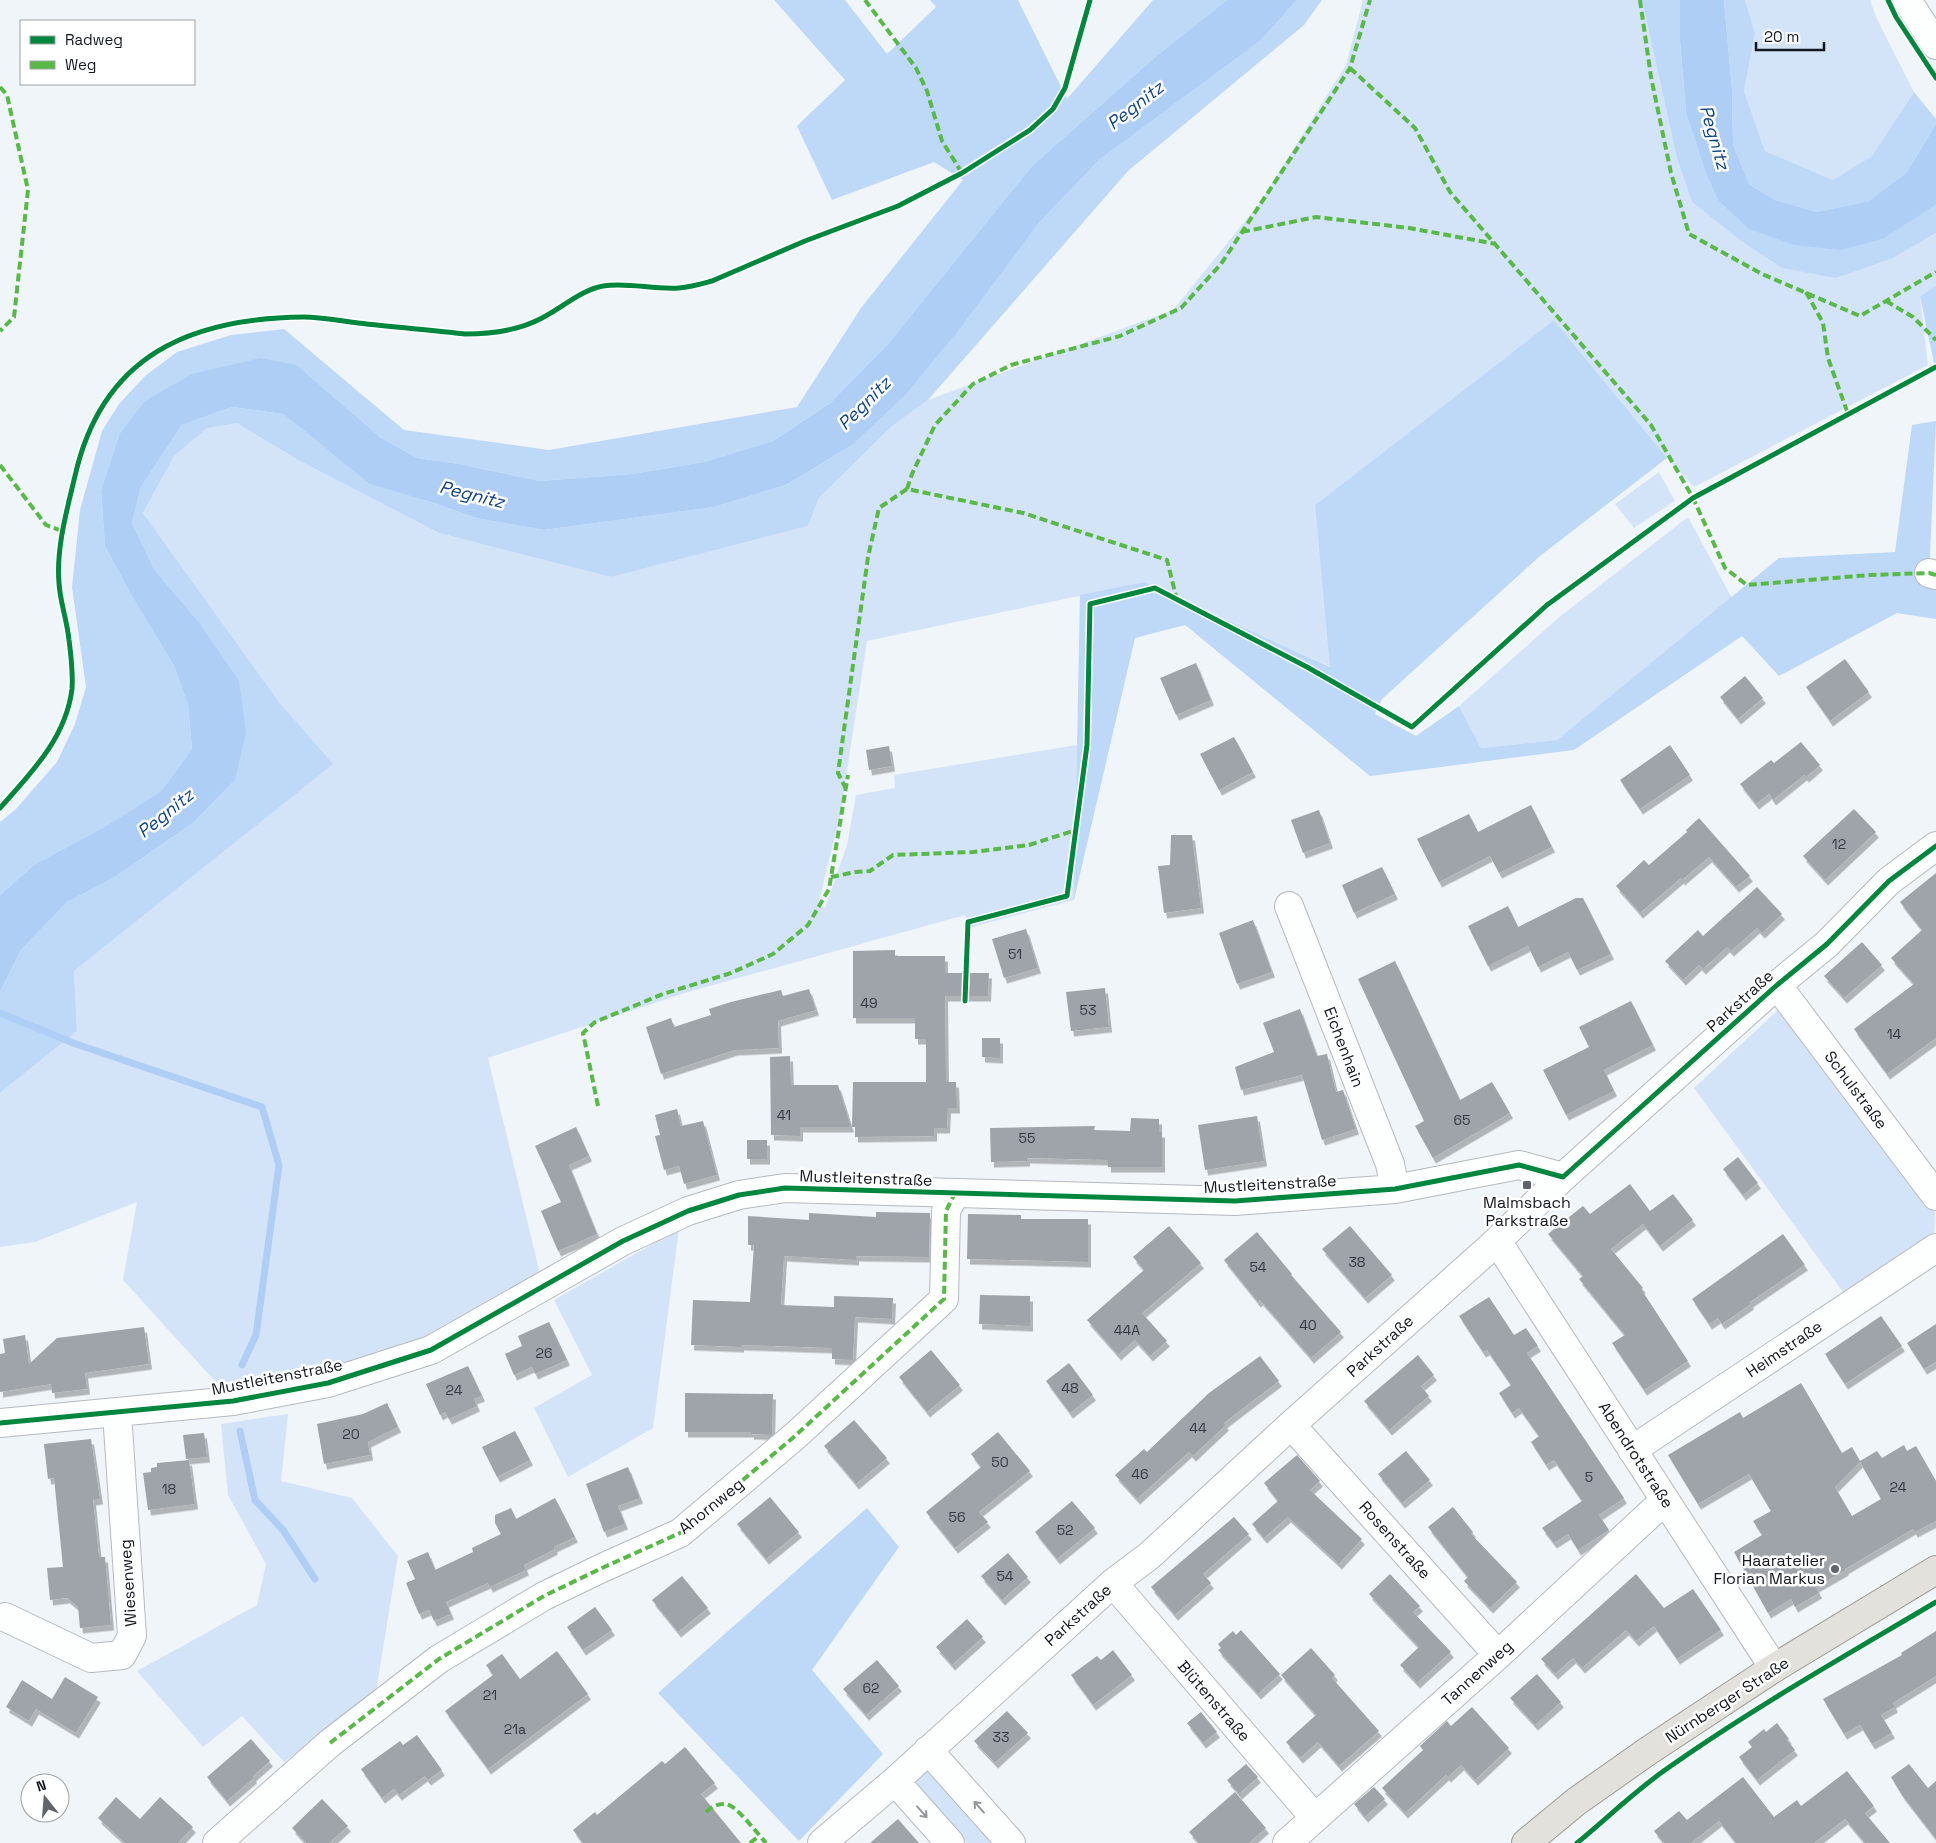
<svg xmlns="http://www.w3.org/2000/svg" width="1936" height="1843" font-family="'Space Grotesk',sans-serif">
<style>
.green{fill:#d4e4f8}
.forest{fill:#bed8f8}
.water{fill:#afcef6}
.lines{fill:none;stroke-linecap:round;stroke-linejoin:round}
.stream{stroke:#afcef6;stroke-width:7}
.building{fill:#9fa4aa;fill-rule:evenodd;filter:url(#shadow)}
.minor-casing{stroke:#b5bac0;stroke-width:30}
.major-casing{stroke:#9d9b92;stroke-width:30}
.minor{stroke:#fdfefe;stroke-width:28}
.major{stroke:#e2e1db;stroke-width:28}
.quiet{stroke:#58b947;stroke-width:4;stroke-dasharray:8 4;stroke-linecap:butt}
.cycleway-casing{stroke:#fff;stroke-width:8}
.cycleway{stroke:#00873e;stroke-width:5}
.oneway{stroke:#93969a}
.poi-dot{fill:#60656c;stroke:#fff;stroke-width:2}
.labels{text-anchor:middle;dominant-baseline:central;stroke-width:5;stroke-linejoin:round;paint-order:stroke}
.number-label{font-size:14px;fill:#353a42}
.street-label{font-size:16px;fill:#12171f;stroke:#fff}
.poi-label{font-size:16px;fill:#12171f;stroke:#fff}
.water-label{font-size:18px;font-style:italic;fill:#114481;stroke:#fff}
</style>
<defs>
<filter id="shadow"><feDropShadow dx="3" dy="5.5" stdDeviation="0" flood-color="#0004"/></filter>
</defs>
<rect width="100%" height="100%" fill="#f0f5fa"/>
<!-- green -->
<path class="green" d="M1363 0H1642L1677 159 1692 202 1741 241 1782 268 1893 258 1936 233V286L1920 296 1928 365 1694 487 1667 458 1554 320 1315 505 1331 667 1144 582 867 641 840 816 818 905 825 908 847 845 856 795 895 788 894 775 1077 745 1074 900 972 927 965 915 688 992 488 1058 541 1278 428 1342 331 1374 223 1390 123 1280 137 1202 35 1242 0 1247V1093L77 1031 74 971 332 764 279 702 143 513 174 456 207 428 237 422 300 461 439 533 611 577 808 526 819 498 891 427 928 400 1173 310 1259 204 1346 65Z
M1745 0H1870L1876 17 1914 92 1872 156 1833 180 1765 151 1744 91 1755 33Z
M1659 472 1675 501 1634 528 1615 504Z
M1688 517 1732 598 1557 740 1481 748 1459 706 1558 618Z
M1779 1009 1935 1213 1934 1236 1846 1296 1694 1088Z
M679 1229 653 1428 568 1477 534 1408 592 1375 554 1300Z
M288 1414 281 1481 352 1498 398 1556 376 1692 284 1762 242 1716 203 1747 137 1671 257 1605 266 1564 228 1495 221 1424Z
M933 1763 1005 1843H967L912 1782Z"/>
<!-- forest -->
<path class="forest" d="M774 0H845L887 54 936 7 930 0H1018L1067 99 1153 0H1227L1155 57 1032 166 888 344 830 403 773 441 704 462 632 474 540 481 460 464 417 458 380 437 297 365 119 435 101 490 105 546 130 593 174 666 188 705 192 749 161 791 104 827 34 865 0 895V822L16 809 57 762 75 724 86 687 72 587 80 510 102 431 119 404 145 376 177 352 231 335 284 329 404 430 549 450 797 407 861 308 963 180 934 162 832 200 797 126 845 80Z
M1297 0H1322L1304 25 1128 171 928 400 891 427 819 498 808 526 611 577 439 533 300 461 237 423 207 428 174 456 143 513 279 702 333 764 74 971 77 1031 0 1093V992L21 950 67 902 115 877 194 822 235 780 198 621 154 569 132 523 141 487 182 425 232 407 283 414 329 451 425 500 476 518 544 530 714 507 786 485 852 445 1037 225 1099 160 1260 41Z
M1642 0H1680V40L1686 113 1706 174 1718 200 1885 238 1936 205V233L1893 258 1836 278 1782 268 1741 241 1692 202 1677 159Z
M1724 0H1745L1755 33 1744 91 1765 151 1833 180 1872 156 1914 92 1936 119V124L1907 172 1869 201 1817 212 1775 200 1749 184 1733 144 1732 89Z
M1936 286V373L1920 296Z
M1554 320 1667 458 1540 556 1382 699 1375 714 1416 736 1459 706 1481 748 1557 740 1779 558 1895 552 1912 425 1936 421 1929 576 1936 579V619L1897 613 1779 676 1742 636 1574 750 1370 776 1185 625 1135 638 1074 900 1080 595 1144 582 1330 667 1315 505Z
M867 1508 899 1547 812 1670 883 1754 799 1841 658 1693Z"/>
<!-- water -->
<path class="water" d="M1227 0H1297L1260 41 1099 160 1037 225 961 327 906 394 852 445 786 485 714 507 544 530 476 518 425 500 370 484 283 414 232 407 182 425 141 487 132 523 154 569 198 621 239 681 246 732 235 780 194 822 115 877 67 902 21 950 0 992V895L34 865 104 827 161 791 192 749 188 705 174 666 130 593 105 546 101 490 119 435 145 401 192 374 260 358 297 365 380 437 417 458 460 464 540 481 632 474 704 462 773 441 830 403 888 344 1032 166 1155 57Z
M1680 0H1724L1732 89 1733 144 1749 184 1775 200 1817 212 1869 201 1907 172 1936 124V205L1885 238 1841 250 1794 245 1749 229 1718 200 1706 174 1686 113 1680 40Z"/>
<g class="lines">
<!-- stream -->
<path class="stream" d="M0 1013 76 1044 262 1107 279 1165 256 1335 242 1365
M240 1431 255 1500 283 1530 315 1579"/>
</g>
<!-- building -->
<path class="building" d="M1845 659 1869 692 1830 721 1806 687Z
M1196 663 1211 700 1176 715 1160 678Z
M1745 676 1763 698 1738 719 1720 697Z
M1234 737 1253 772 1219 790 1200 754Z
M1801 742 1820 765 1806 777 1804 775 1773 800 1769 794 1756 804 1740 784 1771 760 1774 763Z
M1670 745 1690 775 1640 809 1620 780Z
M889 746 892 766 869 770 866 750Z
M1531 805 1552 847 1499 873 1490 856 1439 882 1417 839 1469 814 1478 832Z
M1854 809 1876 832 1825 880 1803 856Z
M1319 810 1330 843 1303 853 1291 820Z
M1699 818 1750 876 1736 887 1709 857 1682 880 1681 878 1640 913 1616 886 1644 860 1649 865 1687 832 1686 830Z
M1171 835H1192L1201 908 1164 913 1158 866 1170 865Z
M1382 867 1395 894 1354 913 1342 885Z
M1936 873V1038L1887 1074 1854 1029 1914 984 1891 958 1922 930 1900 902Z
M1757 887 1782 914 1762 933 1757 928 1731 951 1727 947 1703 969 1699 965 1683 980 1665 961 1698 930 1703 936Z
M1576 898H1583L1611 954 1577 970 1568 952 1538 967 1528 946 1488 966 1468 926 1508 906 1518 927Z
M1253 920 1272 972 1237 984 1219 933Z
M1026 929 1038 968 1004 978 992 939Z
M1862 942 1882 965 1844 998 1824 976Z
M895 950V956H945V973H989L988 996H945L946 1082H956L957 1108H948L947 1128H934V1136L855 1137V1127H852L853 1082H926V1039H915V1018H853V951Z
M1395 961 1460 1100 1492 1082 1510 1113 1433 1158 1415 1126 1424 1121 1358 979Z
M1105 988 1109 1027 1071 1031 1066 992Z
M809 989 816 1010 778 1021 779 1048 735 1050 661 1074 646 1027 671 1018 674 1027 711 1015 709 1009 731 1002 781 990 783 996Z
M1631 1001 1653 1045 1604 1070 1614 1091 1566 1115 1543 1070 1589 1047 1579 1027Z
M1300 1009 1317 1056 1327 1054 1336 1092 1343 1090 1356 1129 1322 1140 1302 1075 1241 1090 1235 1067 1274 1052 1263 1023Z
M982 1038H1000V1058L982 1057Z
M790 1056 791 1085H838L851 1127H800V1136L771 1135 770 1057Z
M677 1109 681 1126 703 1121 717 1175 684 1184 679 1166 664 1170 655 1136 660 1135 655 1115Z
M1257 1116 1264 1161 1205 1170 1198 1125Z
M1131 1118 1159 1119V1132H1162V1167H1108V1160L1027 1158V1161L991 1162 990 1128 1095 1126 1094 1130 1130 1131Z
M576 1127 589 1156 569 1165 597 1234 558 1251 541 1211 561 1202 535 1146Z
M747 1140H767V1159H747Z
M1738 1157 1758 1183 1743 1195 1723 1169Z
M1630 1184 1650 1211 1673 1194 1693 1220 1660 1246 1643 1224 1611 1249 1643 1288 1641 1289 1688 1361 1644 1390 1612 1343 1625 1335 1579 1279 1583 1276 1548 1234 1583 1206 1590 1214Z
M876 1212 930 1213 929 1257 856 1256V1260L784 1256 781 1305 834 1307V1296L893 1298 892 1319 855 1317 853 1360 832 1359V1348L741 1345V1347L691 1345 693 1300 750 1302 754 1245H748V1216L809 1220V1213L876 1217Z
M968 1214 1021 1215V1219H1088V1262L967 1259Z
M1169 1226 1201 1263 1142 1313 1167 1341 1150 1356 1135 1340 1118 1355 1087 1320 1144 1270 1133 1257Z
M1350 1226 1392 1275 1365 1298 1322 1249Z
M1257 1232 1292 1274 1291 1275 1341 1332 1311 1358 1260 1300 1258 1302 1224 1260Z
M1783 1234 1805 1265 1750 1302 1751 1304 1722 1324 1718 1318 1709 1324 1692 1299Z
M980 1295 1030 1296V1326L979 1324Z
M1489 1297 1514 1335 1526 1328 1538 1346 1527 1353 1624 1498 1599 1515 1609 1530 1578 1550 1568 1534 1554 1543 1542 1528 1582 1501 1554 1460 1546 1465 1531 1442 1539 1436 1519 1408 1512 1413 1499 1393 1511 1385 1487 1350 1483 1352 1459 1316Z
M1881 1316 1902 1346 1845 1384 1825 1354Z
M549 1322 567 1360 535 1374 532 1367 514 1375 505 1354 522 1346 518 1336Z
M1936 1324V1362L1924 1369 1907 1343Z
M144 1327 149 1364 85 1373 87 1389 52 1393 51 1384 0 1392V1354L5 1353 3 1339 25 1335 29 1364 57 1338Z
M931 1350 960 1385 927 1412 899 1377Z
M1418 1355 1434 1375 1421 1386 1429 1396 1389 1430 1364 1401Z
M1260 1356 1279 1381 1224 1423 1226 1425 1193 1456 1189 1452 1137 1499 1115 1475 1144 1449 1147 1452 1209 1393Z
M1069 1363 1093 1395 1070 1413 1046 1381Z
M468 1366 482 1396 474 1399 477 1406 449 1419 445 1412 440 1415 426 1384Z
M1801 1383 1842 1453 1852 1447 1860 1461 1877 1451 1882 1458 1904 1445 1907 1451 1916 1446 1936 1481V1521L1915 1532 1913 1529 1845 1569 1846 1570 1816 1587 1819 1593 1795 1607 1791 1599 1768 1613 1734 1552 1762 1535 1753 1521 1771 1511 1749 1474 1698 1504 1668 1455 1740 1412 1743 1418ZM1860 1462 1881 1499 1852 1516 1835 1487Z
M685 1393 773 1394 772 1435 751 1434V1432H685Z
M387 1403 398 1427 368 1442 370 1455 324 1464 317 1424 363 1414Z
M854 1420 887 1458 856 1484 824 1446Z
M515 1431 530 1460 497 1477 482 1447Z
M998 1432 1030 1471 979 1512 988 1522 955 1548 926 1512 981 1467 971 1454Z
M204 1433 207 1457 186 1459 183 1435Z
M91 1439 100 1499 93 1500 99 1557H105L111 1625 80 1628 78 1607 67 1598 50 1600 47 1568 63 1567 54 1478 48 1479 44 1444Z
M1406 1451 1430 1480 1402 1503 1378 1474Z
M1297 1455 1320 1481 1310 1490 1362 1539 1339 1564 1288 1517 1264 1538 1252 1524 1278 1501 1264 1483Z
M189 1460 195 1504 148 1510 143 1473 151 1472V1468L157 1467V1463Z
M628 1467 640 1498 618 1506 625 1524 604 1532 586 1484Z
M770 1497 799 1532 766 1559 737 1524Z
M555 1498 575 1537 554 1547 555 1549 524 1565 526 1570 490 1587 488 1583 446 1602 451 1614 434 1621 429 1610 419 1614 406 1583 415 1579 407 1561 428 1552 435 1570 473 1552 472 1548 501 1534 495 1523V1515L511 1508 516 1519Z
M1072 1501 1095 1528 1057 1559 1035 1532Z
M1453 1507 1473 1532 1471 1534 1517 1582 1490 1608 1464 1581 1468 1577 1428 1527Z
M1234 1517 1249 1534 1203 1574 1211 1583 1175 1615 1151 1587Z
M1008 1553 1028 1577 1002 1600 981 1576Z
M1390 1574 1420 1606 1413 1612 1451 1652 1417 1683 1400 1665 1419 1647 1369 1594Z
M1636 1574 1664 1608 1693 1589 1721 1630 1677 1659 1654 1626 1636 1641 1626 1630 1582 1668 1573 1658 1555 1674 1541 1659Z
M682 1576 708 1608 678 1632 652 1600Z
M595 1607 612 1630 583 1650 567 1627Z
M967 1619 983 1637 952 1665 936 1647Z
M1241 1630 1280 1674 1258 1694 1218 1650 1221 1648 1218 1644 1233 1631 1236 1635Z
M1936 1631V1676L1893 1703 1895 1707 1881 1715 1892 1733 1872 1744 1860 1725 1844 1734 1823 1699 1902 1655 1901 1653Z
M1311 1648 1335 1675 1332 1678 1379 1731 1339 1766 1318 1742 1300 1758 1286 1742 1316 1715 1281 1675Z
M1113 1650 1132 1675 1093 1705 1071 1675 1097 1656 1101 1660Z
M557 1651 588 1694 488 1769 445 1711 493 1675 486 1665 502 1654 520 1679Z
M877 1660 899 1686 866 1715 843 1689Z
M1537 1674 1561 1702 1535 1725 1510 1698Z
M65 1677 98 1697 76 1733 36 1709 29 1721 6 1707 22 1680 52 1699Z
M1472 1707 1509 1748 1475 1780 1461 1765 1448 1777 1446 1775 1405 1813 1382 1788 1423 1750 1420 1746 1447 1721 1451 1726Z
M1007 1711 1028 1733 995 1763 974 1741Z
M1201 1712 1217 1732 1203 1743 1187 1723Z
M1777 1723 1789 1739 1787 1740 1795 1750 1757 1780 1739 1757 1752 1747 1748 1742 1764 1729 1766 1732Z
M417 1735 442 1770 428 1780 425 1776 399 1795 394 1789 382 1798 361 1769 400 1741 403 1745Z
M251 1739 270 1761 253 1776 254 1778 227 1801 207 1777Z
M685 1747 715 1783 701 1794 741 1843H583L573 1830 595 1812 597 1815 662 1761 665 1764Z
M1246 1764 1258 1777 1239 1794 1227 1780Z
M1909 1764 1928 1788 1936 1781V1839L1902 1795 1891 1777Z
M1847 1771 1874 1806 1865 1813 1890 1843H1865L1845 1819 1814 1843H1736L1719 1821 1691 1843H1664L1654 1831 1679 1811 1687 1820 1743 1777 1774 1817 1797 1800 1801 1806Z
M1374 1787 1385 1799 1365 1817 1354 1804Z
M1235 1792 1266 1828 1249 1843H1199L1189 1832Z
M116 1797 140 1819 160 1797 193 1827 178 1843H125L98 1818Z
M322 1799 348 1826 329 1843H306L292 1828Z
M898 1819 919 1843H870Z"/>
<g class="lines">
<defs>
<path id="minor" d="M1907 0 1936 45
M1929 573 1936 575
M1289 906 1390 1164 1395 1189
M1777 985 1936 1196
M1497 1241 1774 1668
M0 1423 233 1401 328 1383 431 1350 623 1241 688 1211 739 1195 785 1188 1235 1201 1395 1189 1519 1165 1563 1177
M1291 1425 1498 1655
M1632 1450 1936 1248
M1113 1583 1315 1818
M5 1617 91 1658 122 1655 132 1636 117 1413
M928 1750 1011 1843
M895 1781 950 1843
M217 1843 330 1743 439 1659 544 1596 602 1568 680 1533 795 1436 944 1299 946 1211 955 1193
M822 1843 895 1781 1113 1583 1149 1556 1291 1425 1493 1245 1563 1177 1622 1124 1777 985 1827 944 1889 881 1936 846
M1287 1843 1498 1655 1665 1500"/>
<path id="major" d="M1526 1843 1577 1801 1648 1751 1774 1668 1936 1570"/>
</defs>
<!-- minor casing -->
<use href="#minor" class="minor-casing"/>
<!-- major casing -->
<use href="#major" class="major-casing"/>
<!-- minor -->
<use href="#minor" class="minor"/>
<!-- major -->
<use href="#major" class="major"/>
<!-- quiet -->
<path class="quiet" d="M865 0 916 68 927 91 942 141 962 173
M1640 0 1651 77 1671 173 1689 234 1762 274 1860 316 1936 272
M1350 68 1415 128 1450 192 1651 425 1693 498 1725 568 1747 585 1870 575 1929 573 1936 575
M0 87 7 95 28 190 14 317 0 331
M1242 232 1316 217 1409 228 1496 244
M1806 292 1823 323 1828 358 1848 414
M1886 301 1913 317 1936 340
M0 465 46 525 62 531
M907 489 912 474 935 425 973 384 1011 365 1120 336 1181 308 1221 264 1350 68 1370 0
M846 789 838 773 868 557 879 508 907 489 1023 513 1167 560 1177 600
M831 877 856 872 870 871 893 855 973 852 1029 845 1076 830
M598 1106 583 1033 595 1022 663 994 731 973 773 954 808 925 829 889 848 775
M330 1743 439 1659 544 1596 602 1568 680 1533 795 1436 944 1299 946 1211 955 1193
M706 1812C713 1806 722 1801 731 1806 739 1810 759 1835 766 1843
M750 1843 759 1836"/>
<defs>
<path id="cycleway" d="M1888 0 1896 17 1936 78
M0 808C31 773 66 738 72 689 73 674 71 655 69 640 67 620 60 602 59 583 56 548 67 510 75 476 102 356 189 318 304 317 322 317 340 321 358 323 393 327 429 330 465 334 492 334 518 331 542 318 562 308 581 290 603 286 628 282 654 290 679 288 691 287 701 284 712 281L805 241 898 206 962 173 1030 130 1053 109 1065 88 1090 0
M965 1001 968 922 1067 896 1087 745 1090 604 1155 588 1307 667 1412 727 1547 605 1693 498 1936 367
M0 1423 233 1401 328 1383 431 1350 623 1241 688 1211 739 1195 785 1188 1235 1201 1395 1189 1519 1165 1563 1177 1777 985 1827 944 1889 881 1936 846
M1577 1843C1606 1819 1634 1792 1665 1770 1751 1709 1845 1656 1936 1602"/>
</defs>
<!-- cycleway casing -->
<use href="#cycleway" class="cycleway-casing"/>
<!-- cycleway -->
<use href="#cycleway" class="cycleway"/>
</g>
<!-- one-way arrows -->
<defs><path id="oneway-shaft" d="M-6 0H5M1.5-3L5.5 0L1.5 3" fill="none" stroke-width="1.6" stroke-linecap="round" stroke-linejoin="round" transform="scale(1.25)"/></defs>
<g class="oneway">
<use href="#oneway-shaft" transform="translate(979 1807) rotate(-132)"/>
<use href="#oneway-shaft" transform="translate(922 1812) rotate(48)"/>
</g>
<!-- markers -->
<g class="poi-dot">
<rect x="1522" y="1180" width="10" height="10" rx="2.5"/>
<circle cx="1835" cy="1569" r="5"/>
</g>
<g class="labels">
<!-- number labels -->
<g class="number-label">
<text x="1839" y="844">12</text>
<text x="1015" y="954">51</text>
<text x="869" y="1003">49</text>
<text x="1088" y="1010">53</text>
<text x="1894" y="1034">14</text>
<text x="784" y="1115">41</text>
<text x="1462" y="1120">65</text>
<text x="1027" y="1138">55</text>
<text x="1357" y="1262">38</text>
<text x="1258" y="1267">54</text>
<text x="1308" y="1325">40</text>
<text x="1127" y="1330">44A</text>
<text x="544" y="1353">26</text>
<text x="1070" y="1388">48</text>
<text x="454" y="1390">24</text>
<text x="1198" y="1428">44</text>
<text x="351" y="1434">20</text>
<text x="1000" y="1462">50</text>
<text x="1140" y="1474">46</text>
<text x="1589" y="1477">5</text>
<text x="1898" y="1487">24</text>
<text x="169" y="1489">18</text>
<text x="957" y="1517">56</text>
<text x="1065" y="1530">52</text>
<text x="1005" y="1576">54</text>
<text x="871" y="1688">62</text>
<text x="490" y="1695">21</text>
<text x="515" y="1729">21a</text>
<text x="1001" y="1737">33</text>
</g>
<!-- street labels -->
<g class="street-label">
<text transform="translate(1740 1001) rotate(-42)">Parkstraße</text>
<text transform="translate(1344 1047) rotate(69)">Eichenhain</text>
<text transform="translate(1856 1090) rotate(53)">Schulstraße</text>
<text transform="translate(866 1178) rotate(2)">Mustleitenstraße</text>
<text transform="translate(1270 1184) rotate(-3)">Mustleitenstraße</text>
<text transform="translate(1380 1346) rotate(-42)">Parkstraße</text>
<text transform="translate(1784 1349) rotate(-34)">Heimstraße</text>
<text transform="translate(277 1377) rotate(-11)">Mustleitenstraße</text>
<text transform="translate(1636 1455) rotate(57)">Abendrotstraße</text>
<text transform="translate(711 1506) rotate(-39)">Ahornweg</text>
<text transform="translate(1395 1540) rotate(48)">Rosenstraße</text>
<text transform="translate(128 1583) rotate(-94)">Wiesenweg</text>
<text transform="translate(1078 1615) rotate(-42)">Parkstraße</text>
<text transform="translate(1477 1673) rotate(-42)">Tannenweg</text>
<text transform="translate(1727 1700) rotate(-33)">Nürnberger Straße</text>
<text transform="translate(1214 1701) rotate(49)">Blütenstraße</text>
</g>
<!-- poi labels -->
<g class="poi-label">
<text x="1527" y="1202">Malmsbach<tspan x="1527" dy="18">Parkstraße</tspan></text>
<text x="1825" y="1560" text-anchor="end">Haaratelier<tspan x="1825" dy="18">Florian Markus</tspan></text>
</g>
<!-- water labels -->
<g class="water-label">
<text transform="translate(1135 105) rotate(-38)">Pegnitz</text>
<text transform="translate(1715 137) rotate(74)">Pegnitz</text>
<text transform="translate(864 403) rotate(-45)">Pegnitz</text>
<text transform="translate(472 494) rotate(14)">Pegnitz</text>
<text transform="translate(165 813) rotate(-39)">Pegnitz</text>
</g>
</g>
<!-- legend -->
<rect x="20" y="20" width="175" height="65" fill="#ffffff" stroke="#a0a2a5"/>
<rect x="30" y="36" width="25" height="8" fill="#00873e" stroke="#a0a2a5"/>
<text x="65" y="45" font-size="15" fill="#12171f">Radweg</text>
<rect x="30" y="61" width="25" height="8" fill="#58b947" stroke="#a0a2a5"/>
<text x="65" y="70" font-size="15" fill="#12171f">Weg</text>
<!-- north arrow -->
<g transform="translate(45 1798) rotate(343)"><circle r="24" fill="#ffffff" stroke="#a0a2a5"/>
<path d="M0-4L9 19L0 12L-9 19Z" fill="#60656c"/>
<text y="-8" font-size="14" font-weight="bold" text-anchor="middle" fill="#12171f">N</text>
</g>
<!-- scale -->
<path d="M1756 42v8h68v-8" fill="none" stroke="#12171f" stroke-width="2.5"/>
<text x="1764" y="42" font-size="15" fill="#12171f" stroke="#ffffff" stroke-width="4" paint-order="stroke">20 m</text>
</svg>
